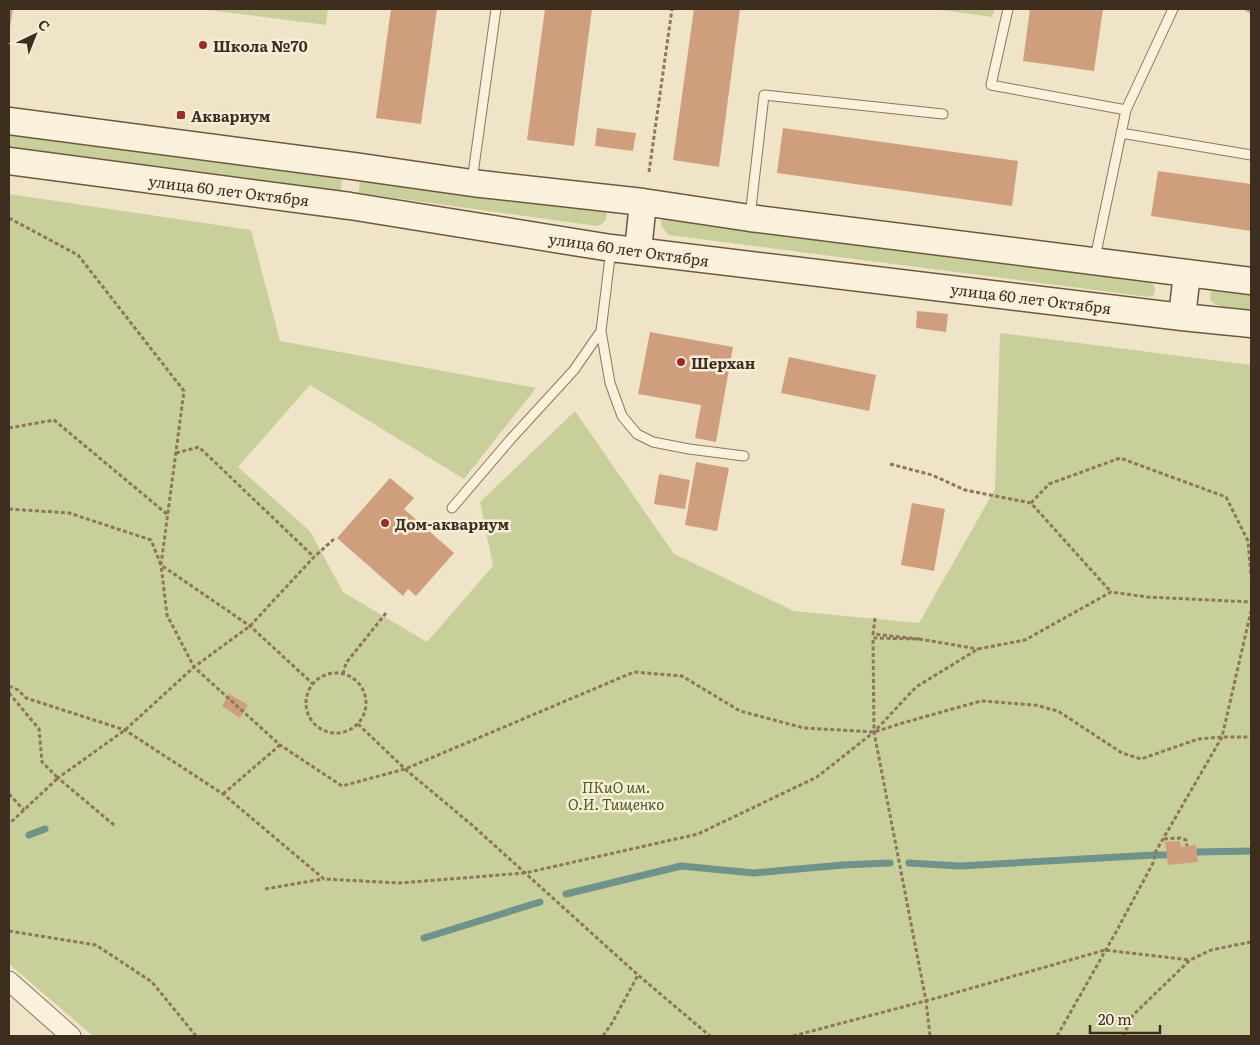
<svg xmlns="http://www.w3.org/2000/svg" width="1260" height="1045" font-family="Literata,serif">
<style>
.green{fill:#c9cf9b}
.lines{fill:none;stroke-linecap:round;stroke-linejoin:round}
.stream{stroke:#6f938a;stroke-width:7}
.building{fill:#cf9f7d}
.service-casing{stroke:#8d765c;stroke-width:11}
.minor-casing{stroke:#8d765c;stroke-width:21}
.secondary-casing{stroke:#6f573f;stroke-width:29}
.path{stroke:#8d765c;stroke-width:3;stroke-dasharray:4 2.5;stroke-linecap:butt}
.service{stroke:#faf1dc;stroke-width:9}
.minor{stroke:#faf1dc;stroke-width:19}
.secondary{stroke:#faf1dc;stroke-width:26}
.poi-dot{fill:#9e2a2b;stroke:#f7eed8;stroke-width:2}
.labels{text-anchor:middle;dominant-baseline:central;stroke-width:5;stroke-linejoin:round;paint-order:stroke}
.poi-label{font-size:15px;font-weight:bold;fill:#3d2e20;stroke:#f7eed8;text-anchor:start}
.street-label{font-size:15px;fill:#3d2e20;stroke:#f7eed8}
.park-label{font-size:15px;font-style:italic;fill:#4d5a26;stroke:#f7eed8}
</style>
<rect width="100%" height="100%" fill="#f0e4c8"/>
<!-- green -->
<path class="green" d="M200 9H328L326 25Z
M935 9H995L992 17Z
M9 131 342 175 341 191 9 147Z
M360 176 604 211 607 214C606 221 605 223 597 226L359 193Z
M9 194 251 230 280 341 536 388 464 479 310 385 238 467 310 531 343 592 427 642 493 566 480 502 575 411 674 554 794 611 919 623 995 489 1000 333 1251 365V1036H93L9 964Z
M664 218 1149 279 1155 287C1155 292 1155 296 1149 297L668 235 661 225V221Z
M1218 288 1251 293V311C1242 309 1208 309 1210 296 1210 291 1214 290 1218 288Z"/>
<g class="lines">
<!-- stream -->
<path class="stream" d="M29 835 45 829
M1197 852 1251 851
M1157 855H1167
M909 863 960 866 1154 855
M566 894 681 866 754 873 843 865 890 863
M424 938 540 902"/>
</g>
<!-- building -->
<path class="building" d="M9 9H13L10 28 9 27Z
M391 9H437L421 124 376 118Z
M545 9H592L574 146 527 140Z
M694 9H740L719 167 673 160Z
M1030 9H1103L1094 71 1023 61Z
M1242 9H1251V14Z
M597 128 636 133 633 151 595 146Z
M783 128 1018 161 1012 206 777 173Z
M1158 171 1251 184V231L1151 216Z
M917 311 948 314 946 332 916 328Z
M650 332 733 347 716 442 695 438 701 405 638 394Z
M789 357 876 375 869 411 781 393Z
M696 462 729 468 717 531 685 525Z
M659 474 690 480 685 509 654 504Z
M390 478 414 498 404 509 454 553 416 596 408 589 403 596 337 538Z
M912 503 945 509 934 571 901 565Z
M229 694 248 705 240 718 222 706Z
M1180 841 1181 847 1196 845 1198 862 1168 865 1165 842Z"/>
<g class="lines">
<defs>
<path id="service" d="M1008 9 991 85 1126 110
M1121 133 1251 155
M472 181 496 9
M750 217 764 95 943 114
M611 249 601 331 610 383 622 416 637 434 653 442 689 449 744 456
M1095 258 1126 110 1173 9
M452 508 510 440 574 370 601 331"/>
<path id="minor" d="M9 981 71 1036"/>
<path id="secondary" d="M9 121 353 166 472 183 643 202 750 218 1251 281
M9 161 350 206 611 248 1182 317 1251 324
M638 251 643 202
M1182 317 1187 273"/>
</defs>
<!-- service casing -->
<use href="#service" class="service-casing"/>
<!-- minor casing -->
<use href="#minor" class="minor-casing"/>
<!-- secondary casing -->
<use href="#secondary" class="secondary-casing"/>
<!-- path -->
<path class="path" d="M649 172 672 9
M9 218 78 255 184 391 161 565 167 615 194 667 280 745 342 786 405 769 634 672 682 676 740 711 804 728 874 732 906 722 981 701 1035 705 1058 711 1122 753 1141 759 1198 739 1222 737H1251
M9 428 54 420 168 515
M176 453 199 447 314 557
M890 464 932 475 965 490 1031 503 1111 592
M1031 503 1049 484 1120 458 1226 497 1248 541 1251 576
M9 509 69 513 151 540 161 565 250 626 313 684
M875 618 873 634 919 639 873 638 874 732 926 1001 930 1036
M919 639 978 649
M306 703a30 30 0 1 1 60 0a30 30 0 1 1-60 0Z
M343 674 346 663 386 613
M9 686 18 690 26 698 125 730 223 794 324 879 400 883 525 873 698 834 817 777 874 732 916 687 978 649 1025 640 1111 592 1147 597 1251 602
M9 693 39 729 42 762 58 778 9 824
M358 724 405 769 472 825 638 975 710 1036
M9 794 24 810
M223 794 280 745
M114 825 58 778 125 730 194 667 250 626 314 557 334 539
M1164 839 1180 838 1186 840 1187 846
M265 889 323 879
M9 931 96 945 152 982 196 1036
M603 1036 612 1023 638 975
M793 1036 944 996 1105 950 1190 960
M1057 1036 1116 932 1153 863 1156 851 1222 737 1251 611
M1123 1036 1133 1015 1190 960 1211 950 1251 942"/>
<!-- service -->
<use href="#service" class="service"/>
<!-- minor -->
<use href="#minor" class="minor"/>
<!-- secondary -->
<use href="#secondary" class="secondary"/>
</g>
<!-- markers -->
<g class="poi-dot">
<circle cx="203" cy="45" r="5"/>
<rect x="176" y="110" width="10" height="10" rx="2.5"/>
<circle cx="681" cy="362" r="5"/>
<circle cx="385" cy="523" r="5"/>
</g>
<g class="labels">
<!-- poi labels -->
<g class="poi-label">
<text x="213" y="45">Школа №70</text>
<text x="191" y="115">Аквариум</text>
<text x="691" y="362">Шерхан</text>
<text x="395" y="523">Дом-аквариум</text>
</g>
<!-- street labels -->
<g class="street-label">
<text transform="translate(229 190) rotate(7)">улица 60 лет Октября</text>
<text transform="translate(629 249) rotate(8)">улица 60 лет Октября</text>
<text transform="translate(1031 298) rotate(7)">улица 60 лет Октября</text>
</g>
<!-- park labels -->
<g class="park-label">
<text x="616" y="786">ПКиО им.<tspan x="616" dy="17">О.И. Тищенко</tspan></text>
</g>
</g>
<!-- border -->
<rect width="1260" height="1045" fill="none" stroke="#3d2e20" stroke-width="20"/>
<!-- north arrow -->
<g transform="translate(35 35) rotate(43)" stroke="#f7eed8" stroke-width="4" paint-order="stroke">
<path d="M0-4L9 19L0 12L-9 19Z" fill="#3d2e20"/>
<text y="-8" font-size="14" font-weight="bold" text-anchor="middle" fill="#3d2e20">С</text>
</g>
<!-- scale -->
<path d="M1090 1025v8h70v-8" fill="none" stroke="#3d2e20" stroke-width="2.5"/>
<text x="1098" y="1025" font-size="15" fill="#3d2e20" stroke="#f7eed8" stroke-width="4" paint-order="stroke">20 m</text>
</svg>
